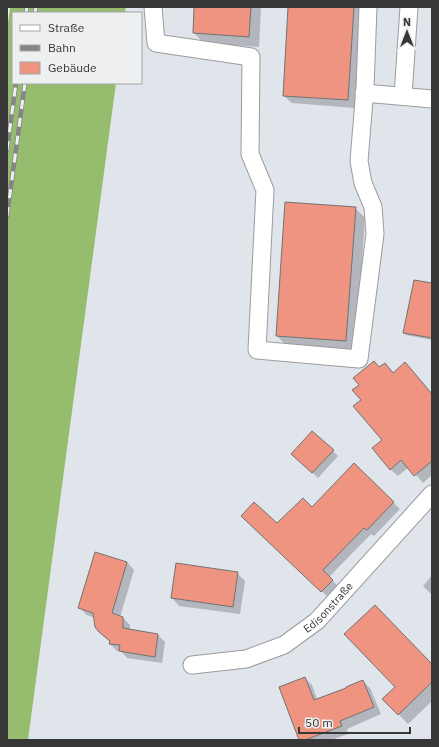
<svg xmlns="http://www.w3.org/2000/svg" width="439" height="747" font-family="'IBM Plex Sans',sans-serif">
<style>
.built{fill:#e0e4eb}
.forest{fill:#96bc6e}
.shadow{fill:#0003}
.building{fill:#ee9481;stroke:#737272}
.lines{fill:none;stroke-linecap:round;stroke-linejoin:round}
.minor-casing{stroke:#9c9c9d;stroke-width:19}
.minor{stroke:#fff;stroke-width:17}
.rail-casing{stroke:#848586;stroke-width:4.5}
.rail{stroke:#eeeff0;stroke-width:3;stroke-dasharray:9;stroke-linecap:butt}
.labels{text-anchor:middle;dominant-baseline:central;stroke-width:4;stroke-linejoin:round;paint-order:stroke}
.street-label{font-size:11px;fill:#373738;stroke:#eeeff0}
</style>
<rect width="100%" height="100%" fill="#eeeff0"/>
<!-- built -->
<path class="built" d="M126 7H432V740H28L116 83H141V13H125Z"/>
<!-- forest -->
<path class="forest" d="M10 7H126L125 13H13V83H116L28 740H7V31Z"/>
<!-- shadow -->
<path class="shadow" d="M195 7H261L259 47 204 43 194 33Z
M289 7H362L355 108 292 103 284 96Z
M355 208 365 218 356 351 287 346 277 336Z
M432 284V340L406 335 404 333Z
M385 364 394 373 405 364 413 371 432 394V475L423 483 409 467 398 476 390 469 383 440 362 400 380 368Z
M333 451 338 456 318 478 298 459Z
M354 465 400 509 374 536 371 534 329 577 339 587 329 598 250 523 277 525 312 508Z
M127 562 134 570 120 617 123 618 130 625V630L158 635 165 642 162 663 127 658 121 651H117L110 644V642L100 632 95 618 87 615 80 608Z
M237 573 245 581 240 614 179 606 172 598Z
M432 575V595L423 586Z
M432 665V701L408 724 384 699Z
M305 678 312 685 317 699 347 688 362 681 370 688 381 714 347 729 348 734 331 740H300Z"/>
<!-- building -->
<path class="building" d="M194 7H251L249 37 193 33Z
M288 7H354L348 100 283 96Z
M285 202 356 207 346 341 276 336Z
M414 280 432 283V338L403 333Z
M374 361 379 367 385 363 393 373 405 362 432 394V461L414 476 401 460 390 470 372 448 382 440 353 406 361 400 352 390 359 385 353 378Z
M312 431 334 450 312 473 291 454Z
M354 463 394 502 367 530 364 528 323 570 333 580 321 592 241 516 254 502 277 523 303 498 312 507Z
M95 552 127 562 112 613 123 617V628L158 634 155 657 119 651 120 645 109 644 110 641 99 632 95 627 93 613 78 608Z
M176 563 238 572 233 607 171 598Z
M375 605 432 664V682L398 715 382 699 395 687 344 634Z
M305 677 314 700 346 688V687L363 680 374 707 340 721 342 726 305 740H299L279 687Z"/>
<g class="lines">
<defs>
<g id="minor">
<path d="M153 7 156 43 251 57 250 154 265 190 257 350 359 359 375 234 373 207 363 183 359 161 365 88 368 7"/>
<path d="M364 93 432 99"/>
<path d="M403 96 409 7"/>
<path id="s1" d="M192 665 246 659 284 645 317 621 432 494"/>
</g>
</defs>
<!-- minor casing -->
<use href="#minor" class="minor-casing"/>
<!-- minor -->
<use href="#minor" class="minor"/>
<defs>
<path id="rail" d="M26 13 27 7
M35 13 36 7
M7 150 16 83
M7 216 25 83"/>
</defs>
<!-- rail casing -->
<use href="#rail" class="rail-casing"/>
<!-- rail -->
<use href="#rail" class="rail"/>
</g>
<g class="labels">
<!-- street labels -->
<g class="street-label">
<text stroke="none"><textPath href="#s1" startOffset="153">Edisonstraße</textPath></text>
</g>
</g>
<!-- border -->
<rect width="439" height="747" fill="none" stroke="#373738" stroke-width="16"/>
<!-- legend -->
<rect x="12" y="12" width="130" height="72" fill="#eeeff0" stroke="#a5a5a6"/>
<rect x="20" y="25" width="20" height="6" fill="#ffffff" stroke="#a5a5a6"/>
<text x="48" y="32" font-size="12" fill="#373738">Straße</text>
<rect x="20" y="45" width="20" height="6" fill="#848586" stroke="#a5a5a6"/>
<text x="48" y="52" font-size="12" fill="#373738">Bahn</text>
<rect x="20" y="62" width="20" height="12" fill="#ee9481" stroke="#a5a5a6"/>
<text x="48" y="72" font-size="12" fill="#373738">Gebäude</text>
<!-- north arrow -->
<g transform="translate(407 32)" stroke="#eeeff0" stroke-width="3" paint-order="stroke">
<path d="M0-3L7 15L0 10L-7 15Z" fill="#373738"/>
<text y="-6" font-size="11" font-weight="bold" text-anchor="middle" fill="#373738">N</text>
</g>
<!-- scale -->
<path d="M299 727v6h111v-6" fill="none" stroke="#373738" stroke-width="2"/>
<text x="305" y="727" font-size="12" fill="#373738" stroke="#eeeff0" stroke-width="3" paint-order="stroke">50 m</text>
</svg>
